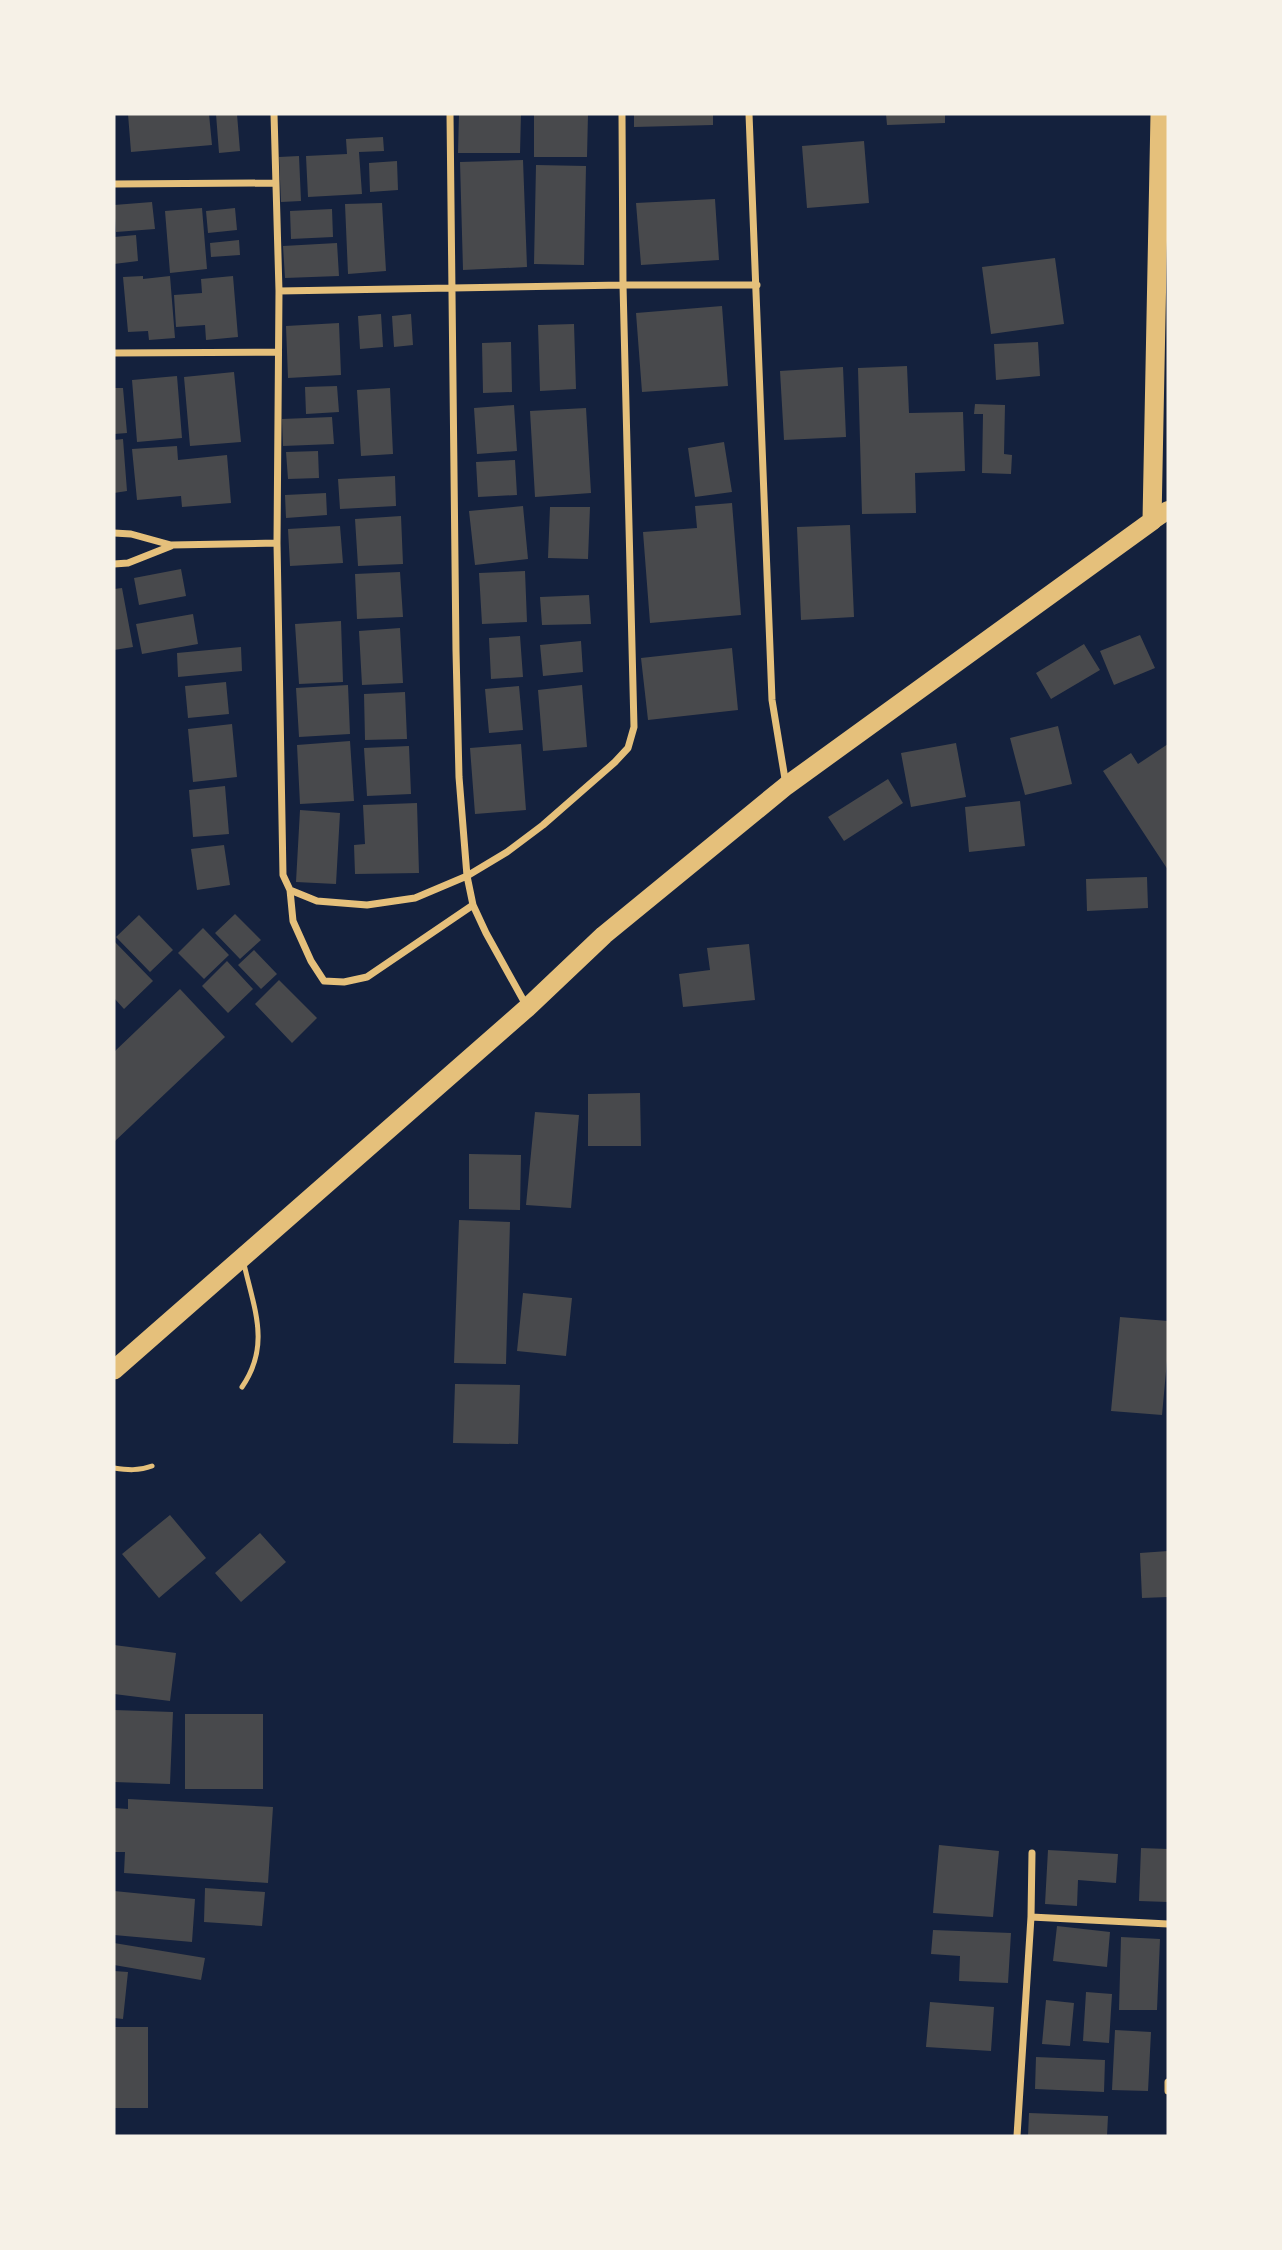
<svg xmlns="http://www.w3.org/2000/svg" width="1282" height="2250" font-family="'Space Grotesk',sans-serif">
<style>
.building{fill:#48494c}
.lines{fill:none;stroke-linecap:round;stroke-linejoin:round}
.service{stroke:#e5c07b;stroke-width:5}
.minor{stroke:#e5c07b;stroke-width:7}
.primary{stroke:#e5c07b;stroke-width:18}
.trunk{stroke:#e5c07b;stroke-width:19}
</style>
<rect width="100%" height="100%" fill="#14213d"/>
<!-- building -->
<path class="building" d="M128 114H209L212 145 131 152Z
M216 114H237L240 151 219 153Z
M459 114H521L520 153H458Z
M534 114H588L587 157H534Z
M634 114H713V125L634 127Z
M886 114H945V123L887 125Z
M383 137 384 151 359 152 362 194 308 197 306 156 347 154 346 139Z
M864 141 869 203 807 208 802 146Z
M299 156 301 201 281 202 279 157Z
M523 160 527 267 463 270 460 162Z
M397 161 398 190 370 192 369 163Z
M536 165 586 166 584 265 534 264Z
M715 199 719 260 641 265 636 203Z
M152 202 155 229 116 232 114 205Z
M382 203 386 271 348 274 345 204Z
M202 208 207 269 170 273 165 211Z
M235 208 237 230 208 233 206 211Z
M332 209 333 237 291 239 290 211Z
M136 235 138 261 114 264V237Z
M239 240 240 255 211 257 210 243Z
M337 243 339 276 285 278 283 246Z
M1055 258 1064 324 991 334 982 267Z
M143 276V279L170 276 175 338 149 340 148 331 128 332 123 277Z
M233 276 238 337 206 340 205 325 176 327 174 295 202 293 201 279Z
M722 306 728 386 642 392 636 313Z
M381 314 383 347 360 349 358 316Z
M411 314 413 345 394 347 392 316Z
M339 323 341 375 288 378 286 326Z
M574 324 576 389 540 391 538 325Z
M511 342 512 392 483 393 482 343Z
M1038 342 1040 376 996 380 994 344Z
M907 366 909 413 963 412 965 471 915 473 916 513 862 514 858 368Z
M843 367 846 437 784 440 780 371Z
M234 372 241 442 190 446 184 377Z
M177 376 182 438 137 442 132 380Z
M337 386 339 412 306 414 305 387Z
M114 388H123L127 433 114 434Z
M390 388 393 454 361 456 357 390Z
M975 404 1005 405 1004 454 1012 455 1011 474 982 473 983 414H974Z
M514 405 517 451 477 454 474 408Z
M586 408 591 493 535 497 530 411Z
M332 417 334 444 283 446 282 419Z
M123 439 127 491 114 493V440Z
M724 442 732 492 695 497 688 448Z
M177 446 178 460 227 455 231 503 182 507 181 496 137 500 132 449Z
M318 451 319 478 288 479 286 452Z
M515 460 517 495 478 497 476 462Z
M395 476 396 506 340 509 338 479Z
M326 493 327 515 286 518 285 495Z
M732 503 741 615 650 623 643 532 697 528 695 506Z
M523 506 528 559 475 565 469 511Z
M550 507H590L588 559 548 558Z
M401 516 403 564 358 566 355 519Z
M850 525 854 617 801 620 797 527Z
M340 526 343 563 290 566 288 529Z
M181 569 186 596 139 605 134 578Z
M525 571 527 622 482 624 479 573Z
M400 572 403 617 357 619 355 574Z
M122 588 133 647 114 650V589Z
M589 595 591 624 542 625 540 597Z
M193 614 198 644 142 654 136 624Z
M341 621 343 682 299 684 295 624Z
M400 628 403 683 362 685 359 631Z
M1140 635 1155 668 1114 685 1100 651Z
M520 636 523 677 491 679 489 638Z
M581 641 583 672 543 676 540 645Z
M1084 644 1100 670 1051 699 1036 673Z
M241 647 242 671 178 677 177 653Z
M732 648 738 710 648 720 641 658Z
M226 682 229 714 188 718 185 686Z
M348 685 350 734 299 737 296 688Z
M582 685 587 747 543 751 538 690Z
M519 686 523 730 489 733 485 689Z
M405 692 407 739 365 740 364 694Z
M232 724 237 777 193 782 188 729Z
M1058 726 1072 784 1025 795 1010 738Z
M350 741 354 801 300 804 297 745Z
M956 743 966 797 911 807 901 753Z
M521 744 526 810 475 814 470 748Z
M1168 744V870L1103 771 1131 753 1138 764Z
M409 746 411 794 367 796 364 748Z
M888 779 903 803 844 841 828 817Z
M225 786 229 834 193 837 189 790Z
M1020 801 1025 846 969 852 965 807Z
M417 803 419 873 355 874 354 845 365 844 363 805Z
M300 810 340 813 336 884 296 882Z
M224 845 230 885 197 890 191 849Z
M1147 877 1148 908 1087 911 1086 879Z
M235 914 261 940 240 959 215 933Z
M139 915 173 950 150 972 116 937Z
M203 928 229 955 204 979 178 953Z
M114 941 153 981 124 1009 114 998Z
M749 944 755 1000 683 1007 679 974 710 970 707 948Z
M254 950 277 974 261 989 238 965Z
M227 961 253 989 228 1013 202 986Z
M279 980 317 1018 292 1043 255 1004Z
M180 989 225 1037 114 1142V1052Z
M640 1093 641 1146H588V1094Z
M535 1112 579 1115 571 1208 526 1205Z
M469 1154 521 1155 520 1210 469 1209Z
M459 1220 510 1222 506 1364 454 1363Z
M523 1293 572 1298 566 1356 517 1351Z
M1120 1317 1168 1321V1350L1162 1415 1111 1411Z
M455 1384 520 1385 518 1444 453 1443Z
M170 1515 206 1558 159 1598 122 1554Z
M260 1533 286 1562 241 1602 215 1573Z
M1168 1551V1597L1142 1598 1140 1553Z
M114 1645 176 1653 170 1701 114 1694Z
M114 1710 173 1712 170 1784 114 1782Z
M185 1714H263V1789H185Z
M128 1799 273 1807 268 1883 124 1873 125 1852H114V1808L128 1809Z
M939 1845 999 1851 993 1917 933 1913Z
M1141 1848 1168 1849V1902L1139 1901Z
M1048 1850 1118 1854 1116 1883 1078 1880 1077 1906 1045 1904Z
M205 1888 265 1892 262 1926 204 1922Z
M114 1891 195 1899 192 1942 114 1935Z
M1057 1926 1110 1932 1107 1967 1053 1961Z
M933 1930 1011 1933 1008 1983 959 1981 960 1956 931 1954Z
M1121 1937 1160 1939 1157 2010H1119Z
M114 1943 205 1958 201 1980 114 1965Z
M114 1971 128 1972 123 2019 114 2018Z
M1086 1992 1112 1994 1109 2043 1083 2041Z
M1046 2000 1074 2003 1070 2046 1042 2044Z
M930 2002 994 2007 991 2051 926 2047Z
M114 2027H148V2108H114Z
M1115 2030 1151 2032 1148 2091 1112 2090Z
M1036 2057 1105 2060 1104 2092 1035 2089Z
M1029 2113 1108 2116 1107 2136H1028Z"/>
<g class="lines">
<!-- service -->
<path class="service" d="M242 1387C271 1345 254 1309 244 1264
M114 1468C127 1470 139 1471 152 1466"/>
<!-- minor -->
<path class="minor" d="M274 114 279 291 277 543 283 875 290 890 317 901 367 905 415 898 467 876 507 852 543 825 615 762 628 748 634 727 623 285 622 114
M450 114 456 651 459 777 467 876 473 905 486 933 526 1005
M749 114 772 700 786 785
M114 184 275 183
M279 291 623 285H757
M114 353 277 352
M114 533 131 534 171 545 277 543
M114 564 128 563 171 546
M290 890 293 921 311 961 324 981 344 982 367 977 473 905
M1031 1917 1168 1924
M1168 2091V2082
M1017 2136 1031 1917 1032 1853"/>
<!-- primary -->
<path class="primary" d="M1152 521 1168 510"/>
<!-- trunk -->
<path class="trunk" d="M114 1370 527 1008 604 935 786 786 1152 521 1160 114"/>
</g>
<!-- border -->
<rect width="1282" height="2250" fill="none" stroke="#f6f1e7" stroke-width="231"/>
</svg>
